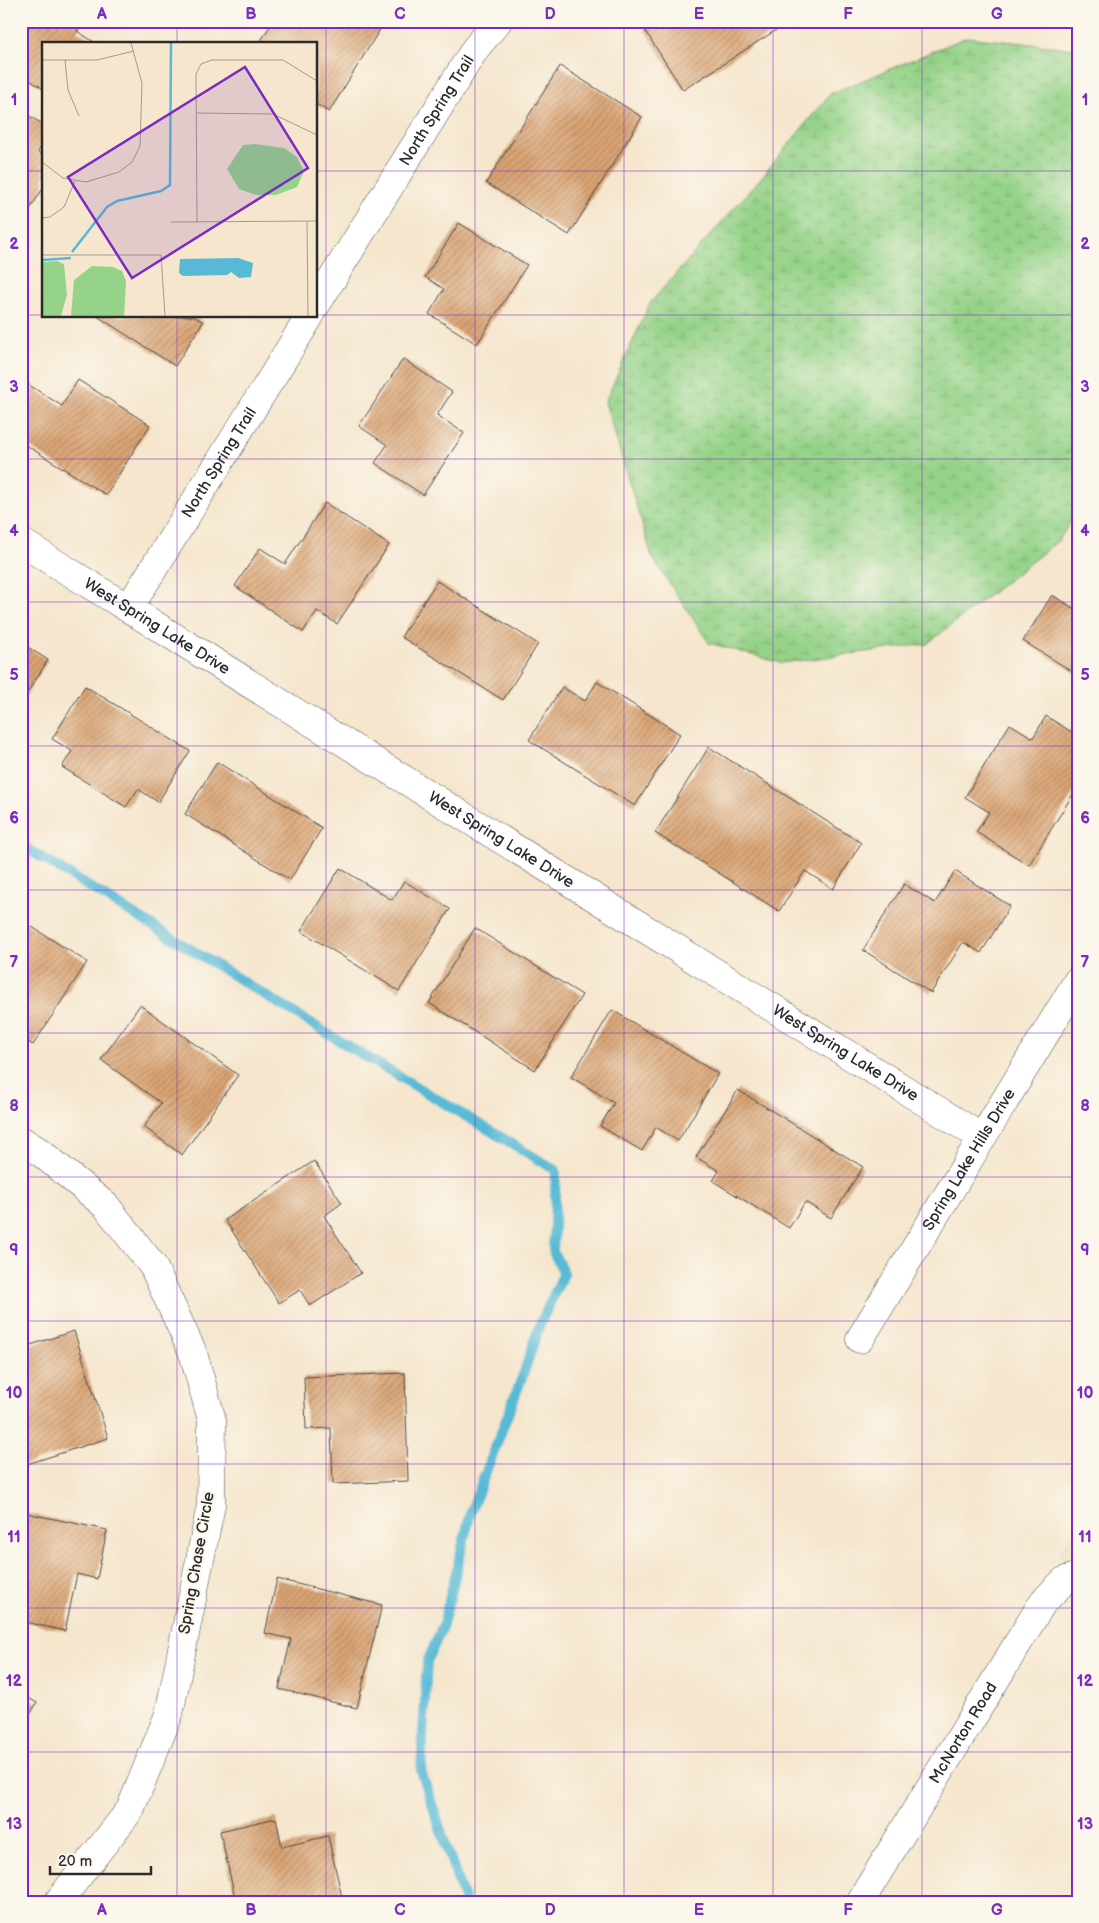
<svg xmlns="http://www.w3.org/2000/svg" width="1099" height="1923" font-family="'Balsamiq Sans',sans-serif">
<style>
.built{fill:#e9d9ba}
.wetland{fill:url(#wetland-marsh);stroke:#607f5a}
.lines{fill:none;stroke-linecap:round;stroke-linejoin:round}
.stream{stroke:#57b9d5;stroke-width:10}
.building{fill:url(#building-hatch)}
.minor-casing{stroke:#494743;stroke-width:29}
.minor{stroke:#fff;stroke-width:28}
.grid{fill:none;stroke:#7b2cbf;stroke-width:1;stroke-opacity:0.55}
.labels{text-anchor:middle;dominant-baseline:central;stroke-width:4.5;stroke-linejoin:round;paint-order:stroke}
.street-label{font-size:16px;fill:#2b2b2b;stroke:#fbf7ec}
.inset-river{fill:none;stroke:#57b9d5;stroke-width:2.5}
.inset-road{fill:none;stroke:#a49b8c;stroke-width:1}
.view{fill:#7b2cbf;fill-opacity:0.15;stroke:#7b2cbf;stroke-width:2.5}
.inset-edge{fill:none;stroke:#2b2b2b;stroke-width:2.5}
.neatline{fill:none;stroke:#7b2cbf;stroke-width:2}
.grid-label{font-size:16px;text-anchor:middle;font-weight:bold;fill:#7b2cbf}
</style>
<defs>
<pattern id="wetland-marsh" width="20" height="14" patternUnits="userSpaceOnUse" patternTransform="scale(1.25)"><rect width="20" height="14" fill="#95d389"/><path d="M1 5h8M5 5V1M11 12h8M15 12V8" fill="none" stroke="#81b576"/></pattern>
<pattern id="building-hatch" width="6" height="6" patternUnits="userSpaceOnUse" patternTransform="scale(1.25)"><rect width="6" height="6" fill="#daa474"/><path d="M-1 1l2-2M0 6l6-6M5 7l2-2" fill="none" stroke="#b1865f"/></pattern>
</defs>
<rect width="100%" height="100%" fill="#fbf7ec"/>
<filter id="ink" filterUnits="userSpaceOnUse"><feTurbulence type="fractalNoise" baseFrequency=".02" numOctaves="2"/><feDisplacementMap in="SourceGraphic" scale="10" xChannelSelector="R" yChannelSelector="G"/><feConvolveMatrix kernelMatrix="1 2 1 2 8 2 1 2 1" color-interpolation-filters="sRGB"/></filter>
<filter id="wash" filterUnits="userSpaceOnUse"><feTurbulence type="fractalNoise" baseFrequency=".0096" numOctaves="4" result="noise"/><feDisplacementMap in="SourceGraphic" scale="20" xChannelSelector="R" yChannelSelector="G"/><feGaussianBlur stdDeviation="1.12" result="paint"/><feColorMatrix in="noise" values="0 0 0 0 0 0 0 0 0 0 0 0 0 0 0 0 0 1.4 0 .05"/><feComposite in="paint" operator="in"/></filter>
<g filter="url(#wash)">
<rect width="100%" height="100%" fill="#f5e6cd"/>
<!-- built -->
<path class="built" d="M1078 1520V1551L1075 1557 1066 1561 1058 1555Z"/>
<!-- wetland -->
<path class="wetland" d="M967 37 1078 49V510L1059 540 927 644 781 663 709 643 652 557 605 402 650 303 761 178 830 94Z"/>
<g class="lines">
<!-- stream -->
<path class="stream" d="M21 845 338 1040 556 1170 553 1252 564 1273 540 1324 523 1375 471 1511 443 1625 427 1662 421 1771 465 1902"/>
</g>
<g id="blocks">
<!-- building -->
<path class="building" d="M21 21H84L77 31 94 42 93 44H44V89L21 75Z
M273 21H385L329 112 316 104V44H259Z
M657 21H790L683 90 644 29Z
M560 66 642 117 569 235 486 183Z
M21 111 44 125V143L38 152 44 156V187L21 223Z
M459 223 527 265 477 344 429 314 444 289 425 277Z
M97 316H193L203 322 175 366Z
M403 359 452 392 437 415 464 433 423 495 375 463 387 445 359 426Z
M78 380 150 425 106 495 21 442V391L26 383 62 406Z
M325 503 389 545 337 624 317 611 303 632 235 586 260 548 285 564Z
M437 581 538 644 503 700 401 637Z
M1052 595 1078 611V675L1023 641Z
M21 643 48 660 21 703Z
M597 682 680 734 635 806 529 740 562 687 585 701Z
M85 686 190 751 158 802 138 789 126 807 62 767 72 751 52 739Z
M1046 716 1078 736V786L1029 865 976 832 989 812 965 797 1010 724 1033 738Z
M709 747 861 843 833 889 805 871 779 911 655 833Z
M217 762 322 828 290 880 185 814Z
M340 868 392 900 404 881 450 909 399 991 301 931Z
M955 871 1010 906 981 953 963 942 931 993 863 950 904 884 935 903Z
M21 920 87 962 33 1045 21 1038Z
M475 928 582 995 535 1070 429 1003Z
M140 1005 238 1075 182 1155 144 1127 161 1103 101 1060Z
M612 1010 718 1074 678 1141 656 1127 642 1151 600 1126 614 1103 571 1077Z
M738 1090 863 1167 831 1218 805 1202 789 1228 713 1181 719 1171 696 1157Z
M314 1161 342 1203 324 1216 361 1273 310 1306 300 1290 279 1303 225 1220Z
M74 1331 108 1438 21 1466V1348Z
M405 1373 408 1481 333 1484 331 1428 306 1429 304 1377Z
M21 1512 107 1530 97 1579 77 1574 65 1631 21 1621Z
M277 1579 382 1605 357 1708 279 1689 291 1639 265 1633Z
M21 1694 37 1703 21 1729Z
M276 1818 282 1847 328 1836 343 1902H236L220 1831Z"/>
</g>
</g>
<g filter="url(#ink)">
<use href="#blocks" fill-opacity="0" stroke="#494743" stroke-width="1"/>
<g class="lines">
<defs>
<g id="minor">
<path id="s1" d="M316 305 475 49 498 21"/>
<path id="s2" d="M21 542 981 1137"/>
<path id="s3" d="M129 608 310 316"/>
<path d="M21 1140 40 1152 106 1206 153 1266 193 1353 212 1420 211 1505 169 1714 130 1810 58 1902"/>
<path id="s4" d="M860 1339 1078 980"/>
<path id="s5" d="M860 1902 1043 1602 1064 1581 1078 1576"/>
</g>
</defs>
<!-- minor casing -->
<use href="#minor" class="minor-casing"/>
<!-- minor -->
<use href="#minor" class="minor"/>
</g>
</g>
<!-- grid -->
<path class="grid" d="M177 21V44M326 21V1902M475 21V1902M624 21V1902M773 21V1902M922 21V1902M21 171H44M316 171H1078M21 315H44M316 315H1078M177 316V1902M21 459H1078M21 602H1078M21 746H1078M21 890H1078M21 1033H1078M21 1177H1078M21 1321H1078M21 1464H1078M21 1608H1078M21 1752H1078"/>
<g class="labels">
<!-- street labels -->
<g class="street-label">
<text stroke="none"><textPath href="#s1" startOffset="229">North Spring Trail</textPath></text>
<text stroke="none"><textPath href="#s3" startOffset="171">North Spring Trail</textPath></text>
<text stroke="none"><textPath href="#s2" startOffset="160">West Spring Lake Drive</textPath></text>
<text stroke="none"><textPath href="#s2" startOffset="565">West Spring Lake Drive</textPath></text>
<text stroke="none"><textPath href="#s2" startOffset="970">West Spring Lake Drive</textPath></text>
<text stroke="none"><textPath href="#s4" startOffset="210">Spring Lake Hills Drive</textPath></text>
<text transform="translate(197 1563) rotate(-80)">Spring Chase Circle</text>
<text stroke="none"><textPath href="#s5" startOffset="198">McNorton Road</textPath></text>
</g>
</g>
<!-- overview -->
<g transform="translate(42 42)">
<rect width="275" height="275" fill="#f5e6cd"/>
<path d="M213 102 242 106 255 115 262 129 255 145 234 153H214L197 147 185 127 201 103ZM15 219 22 222 25 253 19 274H0V220ZM50 224 71 225 80 229 84 239 82 274H29L32 238Z" fill="#95d389"/>
<path d="M196 216 211 221 209 235 197 236 189 230 185 233 141 234 137 231 138 217Z" fill="#57b9d5"/>
<path class="inset-river" d="M30 210 65 165 75 159 119 149 128 143 129 1M0 218 29 216"/>
<path class="inset-road" d="M0 18H55L92 9M23 18 26 48 37 74M155 71 231 72 275 93M0 120 21 136 44 140 77 130 90 120 98 104 100 41 89 1M0 176 8 175 22 165 33 139M265 179 266 274M129 180 275 179M155 180 154 32 159 22 170 18H241L275 39M0 213H119L123 274"/>
<path class="view" d="M203 25 266 126 90 236 26 135Z"/>
<rect width="275" height="275" class="inset-edge"/>
</g>
<!-- margin -->
<rect width="1099" height="1923" fill="none" stroke="#fbf7ec" stroke-width="55"/>
<!-- scale -->
<path d="M50 1866v8h101v-8" fill="none" stroke="#2b2b2b" stroke-width="2.5"/>
<text x="58" y="1866" font-size="15" fill="#2b2b2b" stroke="#fbf7ec" stroke-width="4" paint-order="stroke">20 m</text>
<rect x="28" y="28" width="1044" height="1868" class="neatline"/>
<g class="grid-label">
<text x="102" y="19">A</text>
<text x="251" y="19">B</text>
<text x="400" y="19">C</text>
<text x="550" y="19">D</text>
<text x="699" y="19">E</text>
<text x="848" y="19">F</text>
<text x="997" y="19">G</text>
<text x="14" y="105">1</text>
<text x="1085" y="105">1</text>
<text x="14" y="249">2</text>
<text x="1085" y="249">2</text>
<text x="14" y="392">3</text>
<text x="1085" y="392">3</text>
<text x="14" y="536">4</text>
<text x="1085" y="536">4</text>
<text x="14" y="680">5</text>
<text x="1085" y="680">5</text>
<text x="14" y="823">6</text>
<text x="1085" y="823">6</text>
<text x="14" y="967">7</text>
<text x="1085" y="967">7</text>
<text x="14" y="1111">8</text>
<text x="1085" y="1111">8</text>
<text x="14" y="1255">9</text>
<text x="1085" y="1255">9</text>
<text x="14" y="1398">10</text>
<text x="1085" y="1398">10</text>
<text x="14" y="1542">11</text>
<text x="1085" y="1542">11</text>
<text x="14" y="1686">12</text>
<text x="1085" y="1686">12</text>
<text x="14" y="1829">13</text>
<text x="1085" y="1829">13</text>
<text x="102" y="1915">A</text>
<text x="251" y="1915">B</text>
<text x="400" y="1915">C</text>
<text x="550" y="1915">D</text>
<text x="699" y="1915">E</text>
<text x="848" y="1915">F</text>
<text x="997" y="1915">G</text>
</g>
</svg>
